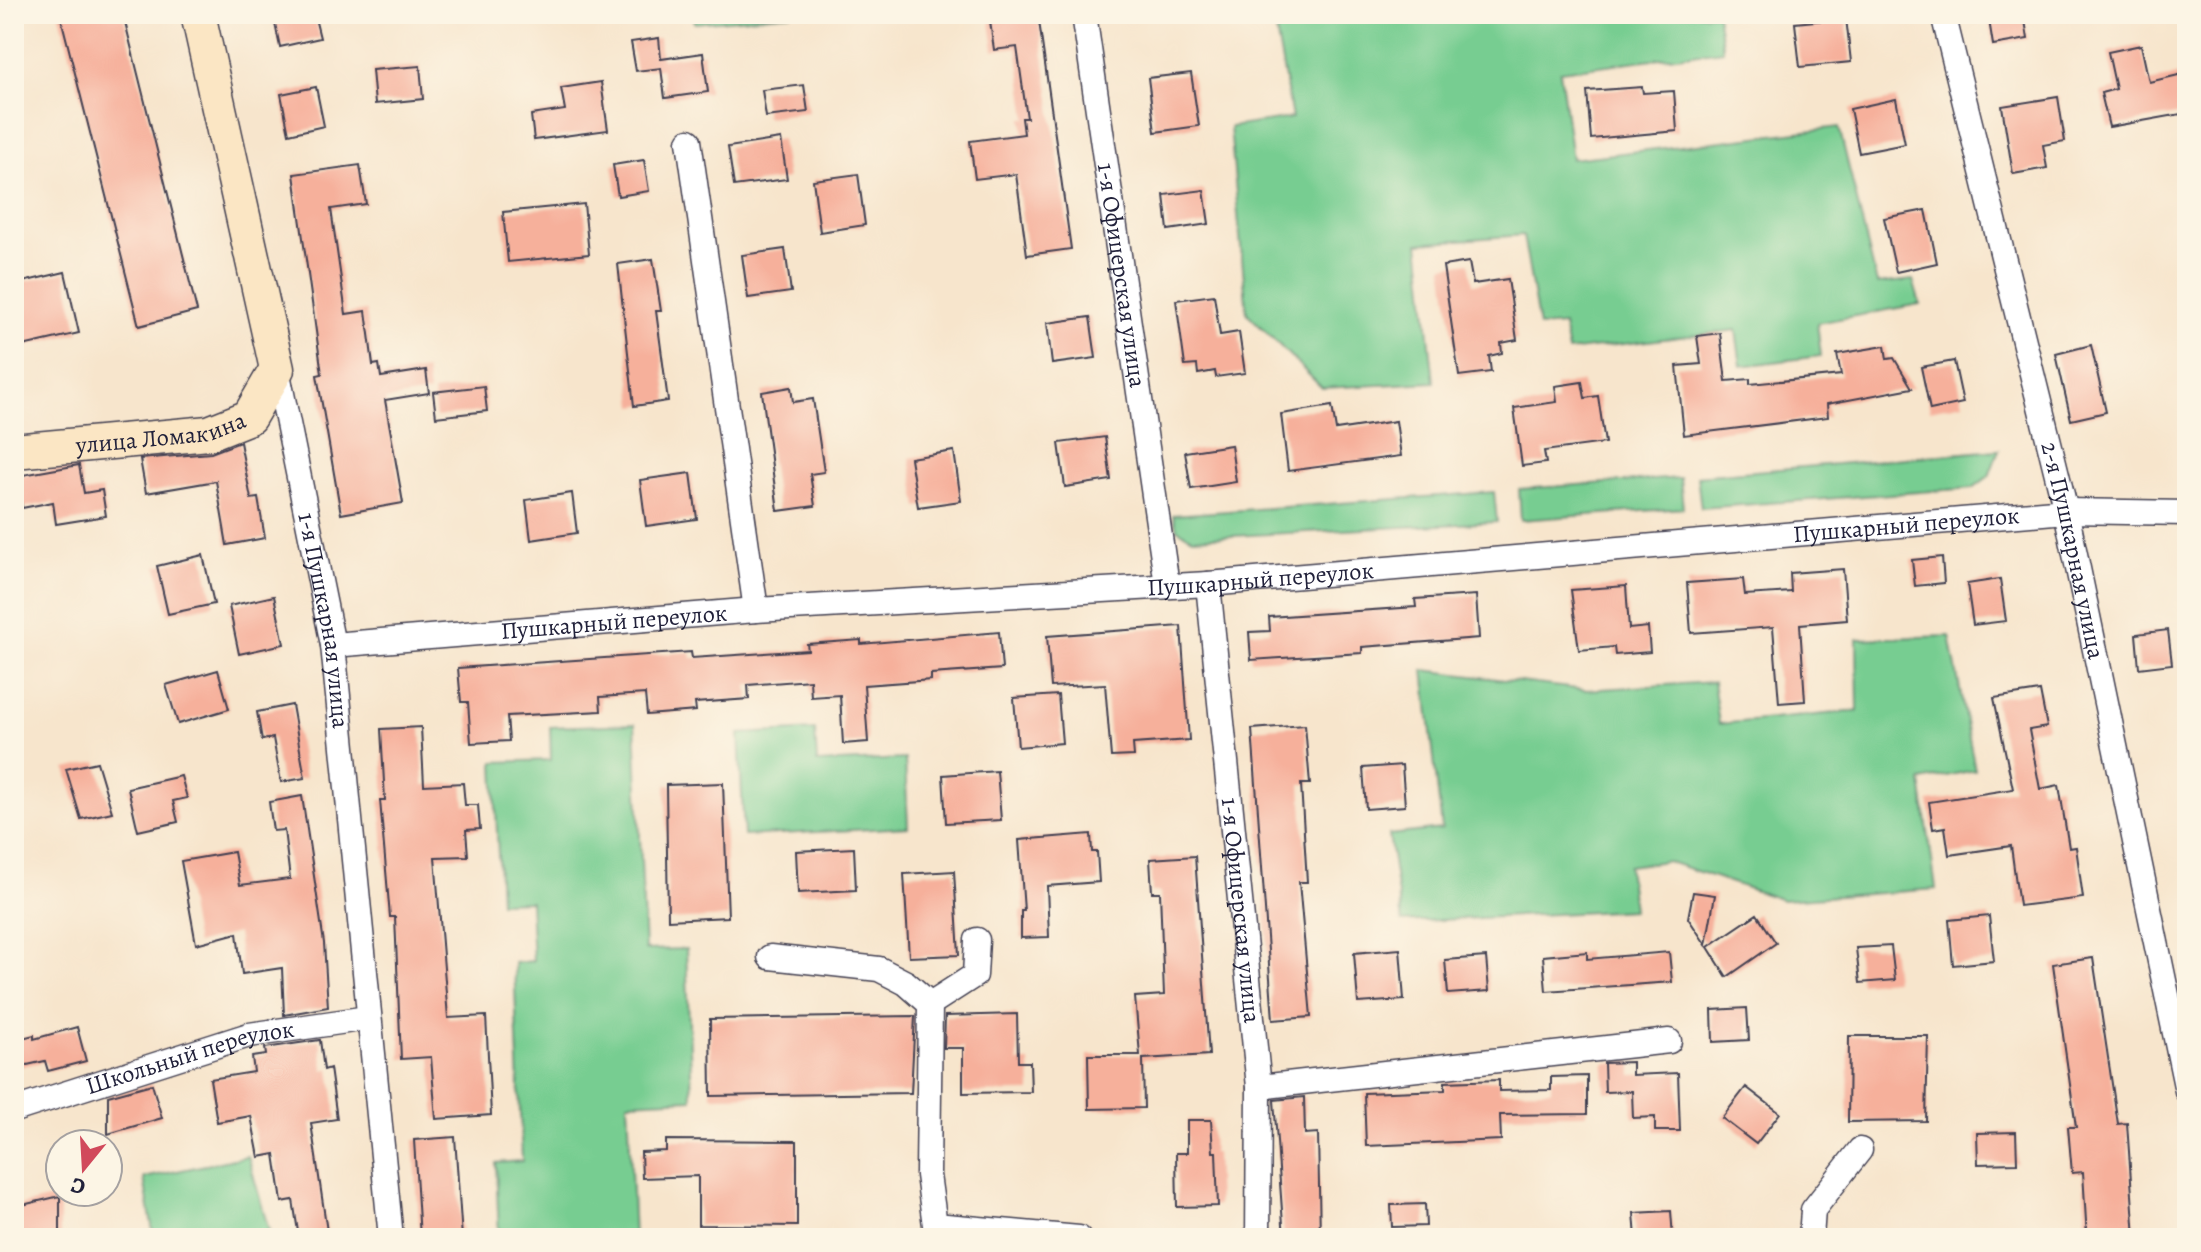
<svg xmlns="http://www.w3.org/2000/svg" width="2201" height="1252" font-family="Alegreya,serif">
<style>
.green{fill:#77cd91;stroke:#4c7866;stroke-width:2}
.building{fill:#f6b09b}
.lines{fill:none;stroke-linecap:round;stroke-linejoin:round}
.street-casing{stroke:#423f51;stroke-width:27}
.secondary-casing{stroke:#423f51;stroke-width:37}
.street{stroke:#fff;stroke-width:24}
.secondary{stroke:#fbe6c4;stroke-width:34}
.labels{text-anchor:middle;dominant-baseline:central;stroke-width:7;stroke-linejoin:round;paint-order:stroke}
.street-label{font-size:24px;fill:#22223b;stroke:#fcf5e5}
</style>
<rect width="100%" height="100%" fill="#fcf5e5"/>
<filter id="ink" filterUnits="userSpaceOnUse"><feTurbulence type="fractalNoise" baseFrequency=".0125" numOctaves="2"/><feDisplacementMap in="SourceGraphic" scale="16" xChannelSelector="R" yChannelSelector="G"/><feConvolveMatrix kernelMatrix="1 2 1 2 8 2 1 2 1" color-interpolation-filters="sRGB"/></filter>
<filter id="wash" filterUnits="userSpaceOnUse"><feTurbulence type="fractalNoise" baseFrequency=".006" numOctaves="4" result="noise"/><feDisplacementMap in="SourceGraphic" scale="32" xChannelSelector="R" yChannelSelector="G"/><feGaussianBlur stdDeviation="1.8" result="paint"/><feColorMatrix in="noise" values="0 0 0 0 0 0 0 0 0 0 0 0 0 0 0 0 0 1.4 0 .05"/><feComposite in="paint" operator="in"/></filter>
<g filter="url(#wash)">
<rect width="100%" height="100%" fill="#f7e5cc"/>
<!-- green -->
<path class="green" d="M693 14H792L695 23Z
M1273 14H1717L1723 50 1560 71 1572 159 1839 127 1877 284 1913 280 1920 304 1817 323 1821 356 1741 366 1736 330 1568 351 1563 325 1539 327 1523 235 1419 243 1434 382 1322 388 1247 313 1230 127 1292 118Z
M1999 450 1989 476 1973 488 1701 508 1697 476Z
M1680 478 1683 508 1521 520 1519 489Z
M1494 492 1497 522 1193 538 1177 529 1173 515Z
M1950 636 1975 770 1921 781 1936 889 1783 900 1666 861 1628 866 1633 910 1402 922 1389 835 1442 829 1424 670 1585 690 1713 682 1719 724 1858 711 1857 639Z
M635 724 645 950 686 949 692 1099 628 1102 634 1238 499 1236 496 1163 522 1161 514 963 533 961 530 901 500 902 494 762 551 760 550 727Z
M815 730 817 763 905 759 908 827 744 836 739 734Z
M248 1156 271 1238H154L144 1178Z"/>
<g id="blocks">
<!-- building -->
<path class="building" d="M60 14H123L197 311 139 326Z
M273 14H314L320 38 280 47Z
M989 14H1038L1071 249 1027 255 1016 174 975 179 970 141 1024 134 1022 118H1027L1017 47 994 50Z
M1988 14H2024L2028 39 1993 45Z
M1846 18 1851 62 1800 67 1795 23Z
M659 38 661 59 703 53 708 92 665 98 661 68 636 71 631 42Z
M2141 45 2149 82 2187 73V113L2109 127 2101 93 2116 89 2108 52Z
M420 66 423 99 375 104 372 70Z
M1191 73 1199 126 1155 132 1148 78Z
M601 82 608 130 534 140 531 115 565 110 561 88Z
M804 85 808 112 766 117 762 90Z
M316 87 324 126 289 134 281 94Z
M1642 87 1643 93 1674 91 1677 131 1591 139 1587 91Z
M2058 97 2065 141 2043 145 2047 168 2013 174 2002 106Z
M1896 99 1905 144 1859 153 1850 109Z
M781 139 787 179 734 186 728 147Z
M644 160 649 191 618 196 613 165Z
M360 165 366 204 331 209 346 314 366 311 373 365 379 364 381 377 426 370 429 393 385 400 403 503 341 514 317 375 322 374 294 174Z
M858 174 865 225 820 232 813 180Z
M1204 190 1209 224 1168 230 1164 195Z
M584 204 589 254 508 262 503 212Z
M1926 210 1937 263 1896 272 1884 218Z
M785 249 791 292 748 298 742 255Z
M653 259 661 311H656L668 401 634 406 618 264Z
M1469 262 1473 284 1508 279 1517 340 1501 343 1502 353 1489 356 1491 372 1459 376 1443 266Z
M65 272 79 333 14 348V284Z
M1214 295 1220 335 1239 332 1245 373 1216 377 1215 371 1198 374 1197 365 1185 366 1176 300Z
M1090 317 1096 358 1052 364 1047 323Z
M1720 333 1726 381 1750 379V384L1841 375 1837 354 1885 346 1887 359 1894 358 1912 388 1827 404 1828 417 1684 435 1677 366 1701 364 1697 336Z
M2091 345 2106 412 2071 420 2056 354Z
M1954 361 1963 403 1930 410 1921 367Z
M1582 382 1585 398 1598 396 1605 443 1544 451 1546 463 1522 466 1514 408 1557 402 1555 386Z
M484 386 487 411 436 417 433 392Z
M791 387 793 402 813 399 824 472 810 474 815 506 778 511 762 392Z
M1332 406 1336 430 1396 421 1401 456 1288 471 1281 414Z
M1105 437 1111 480 1065 487 1059 443Z
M240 442 251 499 258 498 265 538 227 545 216 481 146 493 140 459 211 453Z
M1231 445 1236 482 1191 489 1185 452Z
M954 451 961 501 918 507 910 458Z
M79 465 84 493 102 490 106 516 56 524 53 502 22 508 17 476Z
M691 473 697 519 646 526 640 480Z
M572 493 577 533 531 540 526 500Z
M203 555 214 604 168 614 157 566Z
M1942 557 1944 583 1915 586 1912 560Z
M1843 569 1847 620 1800 624 1805 701 1779 703 1773 627 1691 633 1687 583 1743 579 1745 595 1791 592 1790 573Z
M2000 579 2006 621 1973 625 1967 584Z
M1626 586 1629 629 1648 627 1650 652 1615 655 1614 647 1579 650 1571 590Z
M1476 595 1479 638 1362 647V653L1251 660 1249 632 1270 631 1269 617 1416 607 1415 599Z
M274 596 284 644 239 654 229 606Z
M1181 626 1189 740 1133 744 1134 756 1111 757 1105 684 1051 687 1047 636Z
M2168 630 2172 664 2139 668 2136 634Z
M999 632 1002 669 931 674V680L864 685 868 742 843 744 840 695 811 697 810 680 748 685 749 699 695 703 696 711 647 715 645 694 600 697 601 711 507 716 509 741 471 743 468 702H461L458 668 691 652 692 658 808 650 807 644 861 640V644Z
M218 670 229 709 178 724 166 685Z
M2040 691 2047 727 2029 730 2040 789 2059 785 2069 848 2076 847 2083 898 2019 906 2011 846 1949 855 1945 827 1933 829 1929 802 2013 789 1994 698Z
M1058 695 1062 743 1018 747 1014 698Z
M292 705 305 778 281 782 273 738 262 740 257 712Z
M1305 725 1310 784H1301L1307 882H1299L1311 1017 1273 1020 1252 729Z
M421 727 424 785 463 783 465 805H478L480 829 466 830 468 856 435 857 448 1018 486 1016 491 1115 436 1119 431 1057 401 1059 395 917H390L380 800H385L381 729Z
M97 762 112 812 81 819 66 769Z
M1402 765 1405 806 1366 809 1363 768Z
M997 771 1001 820 946 823 943 775Z
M181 776 187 798 173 801 178 822 138 831 128 788Z
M723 783 728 917 668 920 666 785Z
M302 796 324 943 328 1007 284 1015 282 968 242 974 237 933 196 944 181 861 234 852 240 885 290 879 284 830 273 831 269 802Z
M1091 834 1092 852H1097L1099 882 1047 886 1049 937 1021 938V911H1024L1019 840Z
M854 848 856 890 798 893 796 851Z
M1195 856 1209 1055 1143 1059 1144 1108 1089 1109 1088 1055H1140L1135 997 1164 995 1160 892H1152L1150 859Z
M954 871 959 955 909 957 904 874Z
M1693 892 1715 895 1706 945 1688 918Z
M1757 914 1776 943 1727 977 1708 947Z
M1989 916 1994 961 1953 965 1949 920Z
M1891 946 1895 980 1860 983 1856 948Z
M1400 949 1404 1000 1358 1003 1354 953Z
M1587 952V959L1669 952 1672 982 1546 991 1543 956Z
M1486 957 1489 991 1448 994 1445 960Z
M2093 958 2118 1124 2127 1123 2135 1238H2087L2083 1172 2072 1173 2068 1127H2076L2053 964Z
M1747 1008 1749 1040 1713 1042 1712 1010Z
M1017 1014 1018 1062H1030L1031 1092 963 1093V1048H944L945 1016Z
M915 1016 911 1093 711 1096 710 1019Z
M77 1027 86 1061 48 1071 45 1061 14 1068V1040L34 1035V1039Z
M1849 1036H1928L1926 1121 1848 1122Z
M320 1040 324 1070 330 1068 337 1119 311 1123 328 1238H299L293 1200 282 1202 275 1154 259 1157 251 1116 217 1122 210 1079 254 1072 252 1057 266 1055 265 1048Z
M1632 1062V1075L1678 1073 1680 1131H1655V1117L1633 1118 1632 1091 1605 1092 1604 1063Z
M1587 1076V1114L1500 1115 1501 1140 1366 1146 1364 1093 1445 1090V1082L1499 1080V1091L1551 1090V1077Z
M152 1084 162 1118 108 1134V1096Z
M1746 1087 1780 1113 1756 1144 1722 1118Z
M1304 1097 1305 1134 1318 1133 1320 1238H1284L1274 1100Z
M1187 1120H1211L1213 1152H1216L1218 1206 1177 1207 1176 1153H1187Z
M2016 1132 2017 1163 1978 1164 1977 1133Z
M455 1137 462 1238H420L414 1140Z
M666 1140 797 1141V1226L698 1225V1176L642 1178 641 1152 666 1151Z
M60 1196V1238H22L14 1207Z
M1425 1204 1426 1226 1392 1227 1391 1205Z
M1671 1211 1673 1238H1636L1634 1213Z"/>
</g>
</g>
<g filter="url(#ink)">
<use href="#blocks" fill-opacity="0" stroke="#423f51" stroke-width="2"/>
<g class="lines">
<defs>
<g id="street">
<path id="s1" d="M1084 14 1167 585"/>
<path id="s2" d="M1943 14 2066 511 2187 1091"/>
<path d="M689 141 756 610"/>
<path id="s3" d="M277 369 333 645 391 1238"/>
<path id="s4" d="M1208 584 1259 1087 1258 1238"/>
<path id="s5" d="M333 645 756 610 1208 584 2066 511 2187 513"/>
<path d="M770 957 879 969 906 983 930 1004 928 1175 935 1225 1079 1238"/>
<path d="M930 1004 975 975 977 940"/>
<path d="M1259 1087 1669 1041"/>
<path id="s6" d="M14 1110 249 1035 368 1018"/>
<path d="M1811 1238 1813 1210 1860 1150"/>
</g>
<g id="secondary">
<path id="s7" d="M14 451 209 433 249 417 277 369 198 14"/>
</g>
</defs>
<!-- street casing -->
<use href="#street" class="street-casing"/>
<!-- secondary casing -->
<use href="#secondary" class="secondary-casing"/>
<!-- street -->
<use href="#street" class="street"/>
<!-- secondary -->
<use href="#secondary" class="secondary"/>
</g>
</g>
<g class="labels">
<!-- street labels -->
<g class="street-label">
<text stroke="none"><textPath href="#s1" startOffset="264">1-я Офицерская улица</textPath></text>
<text stroke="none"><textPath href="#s7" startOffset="148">улица Ломакина</textPath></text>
<text stroke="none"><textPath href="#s5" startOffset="1578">Пушкарный переулок</textPath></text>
<text stroke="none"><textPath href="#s2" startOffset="552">2-я Пушкарная улица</textPath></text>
<text stroke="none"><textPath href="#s5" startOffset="930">Пушкарный переулок</textPath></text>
<text stroke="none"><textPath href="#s3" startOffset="256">1-я Пушкарная улица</textPath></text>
<text stroke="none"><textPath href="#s5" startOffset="282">Пушкарный переулок</textPath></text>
<text stroke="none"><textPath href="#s4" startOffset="328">1-я Офицерская улица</textPath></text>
<text stroke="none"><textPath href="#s6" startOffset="184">Школьный переулок</textPath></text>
</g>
</g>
<!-- margin -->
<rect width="2201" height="1252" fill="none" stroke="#fcf5e5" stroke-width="48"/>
<!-- north arrow -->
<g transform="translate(84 1168) rotate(198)"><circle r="38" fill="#fcf5e5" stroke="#a5a1a1" stroke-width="2"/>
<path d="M0-6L14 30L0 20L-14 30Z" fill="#d1495b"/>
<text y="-12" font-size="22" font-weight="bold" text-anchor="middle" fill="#22223b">С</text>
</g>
</svg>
